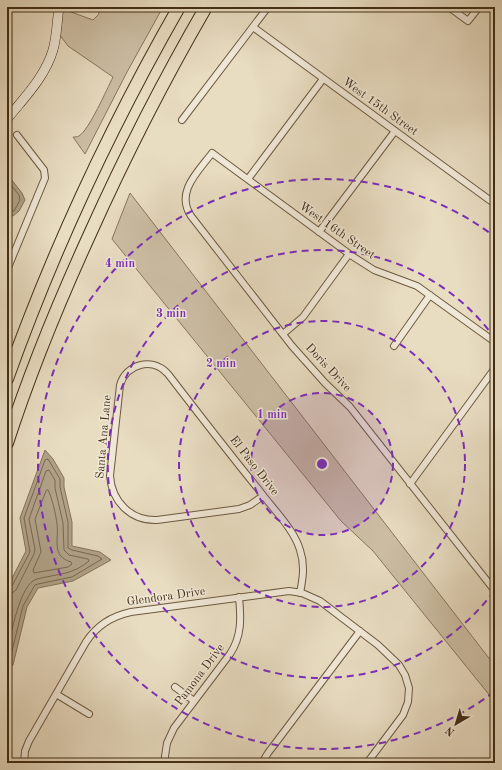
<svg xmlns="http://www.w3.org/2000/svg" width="502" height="770" font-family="'Old Standard TT',serif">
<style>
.green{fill:#ccbea4;stroke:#87765c}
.water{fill:#b0a187;stroke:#847359}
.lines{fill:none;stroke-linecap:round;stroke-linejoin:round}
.shore{stroke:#79684e;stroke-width:1}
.street-casing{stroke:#6c5a40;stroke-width:8}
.secondary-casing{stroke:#422e15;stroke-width:10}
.highway-casing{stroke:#422e15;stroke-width:14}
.street{stroke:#f0e8d7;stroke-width:6}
.secondary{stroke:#f0e8d7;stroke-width:9}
.highway{stroke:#e8dcc1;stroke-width:12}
.ring{fill:none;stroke:#7b2cbf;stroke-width:2;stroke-dasharray:7 5}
.labels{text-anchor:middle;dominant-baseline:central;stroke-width:3;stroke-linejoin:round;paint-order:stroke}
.street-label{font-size:12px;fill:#422e15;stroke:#f0e8d7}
.centre{fill:#7b2cbf;stroke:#f0e8d7;stroke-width:2}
.ring-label{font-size:12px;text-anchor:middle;font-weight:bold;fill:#7b2cbf;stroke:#f0e8d7;stroke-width:3;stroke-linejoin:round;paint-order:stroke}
</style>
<rect width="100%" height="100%" fill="#e8dcc1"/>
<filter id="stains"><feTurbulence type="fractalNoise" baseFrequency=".005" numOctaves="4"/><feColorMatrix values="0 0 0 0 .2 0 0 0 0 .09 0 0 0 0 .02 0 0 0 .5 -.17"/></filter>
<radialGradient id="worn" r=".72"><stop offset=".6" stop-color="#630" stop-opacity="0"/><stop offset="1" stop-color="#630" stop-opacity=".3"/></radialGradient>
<!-- green -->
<path class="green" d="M97 7H163L127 72 85 154 73 137C75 137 77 137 79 136 89 130 107 89 113 77L68 46 59 34 63 9 93 20 99 14Z
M130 193 495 666V702L373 551 341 521 112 239Z"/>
<!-- water -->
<path class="water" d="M7 174 22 193 25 200 19 211 13 216 7 213Z
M45 450 53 459 64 478V487L72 522V546L100 552 111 560 73 581 38 588 27 607 13 665 7 672V588L26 551 20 518Z"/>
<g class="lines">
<!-- shore -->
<path class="shore" d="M7 180 19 195 20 200 14 211 7 210
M48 490C52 497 56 515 57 524 59 540 51 556 71 562L72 564 68 567 34 573 33 570 41 552 35 519 46 491Z
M7 589 12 586 30 552 24 518 45 460 48 459 60 479V487L68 522V548L72 550 98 556 102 559 72 577 38 584 35 585 23 606 9 663 7 666
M7 594 12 593 16 590 34 554 35 549 29 519 46 471 49 470 55 480V488L63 523 64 550 69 555 88 559 89 561C73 575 56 574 37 579 20 583 11 635 7 651"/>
<defs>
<path id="street" d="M449 7 468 21 479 7
M253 27 495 204
M182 120 268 7
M248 179 323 79
M319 232 395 131
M7 270 45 178 44 170 17 135
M283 334 303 317 349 254
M495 342 417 286 374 270 352 256 212 153C198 172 175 192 191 216L292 346 325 383 350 407 495 591
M394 346 430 295
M410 484 495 368
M263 496 250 505 239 509 157 520C131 521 112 502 110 476L120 385C126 364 152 357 167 373L168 374C198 413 228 452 259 490 272 508 294 529 300 550 305 565 303 578 300 593
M175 687 194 701
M56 694 89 714
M24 763 25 751 29 741 86 642C97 625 112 616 131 612L289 591 302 593 320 601 378 645 399 665 405 675 409 688 408 702 403 715 367 763
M164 763 167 743 174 728 230 654C242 636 241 618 239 597
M262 763 268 753 360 631"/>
<path id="secondary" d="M7 119C24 98 45 77 53 50 57 36 57 21 59 7"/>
<path id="highway" d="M7 379C53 250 111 126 179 7
M7 443C30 372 58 304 89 236 124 158 163 81 206 7"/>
</defs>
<!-- street casing -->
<use href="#street" class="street-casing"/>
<!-- secondary casing -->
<use href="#secondary" class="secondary-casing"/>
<!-- highway casing -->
<use href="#highway" class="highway-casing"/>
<!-- street -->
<use href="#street" class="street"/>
<!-- secondary -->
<use href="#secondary" class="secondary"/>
<!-- highway -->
<use href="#highway" class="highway"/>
</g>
<!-- distance rings -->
<circle cx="322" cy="464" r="71" fill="#7b2cbf" fill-opacity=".12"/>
<g class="ring">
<circle cx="322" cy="464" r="71"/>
<circle cx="322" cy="464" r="143"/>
<path d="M494 591A214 214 0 1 1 494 337"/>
<path d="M494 692A285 285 0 1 1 494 236"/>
</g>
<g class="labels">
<!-- street labels -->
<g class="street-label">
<text transform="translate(380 107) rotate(36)">West 15th Street</text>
<text transform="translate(337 231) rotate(35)">West 16th Street</text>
<text transform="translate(328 368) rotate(47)">Doris Drive</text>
<text transform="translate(104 437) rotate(-85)">Santa Ana Lane</text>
<text transform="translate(254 466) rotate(52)">El Paso Drive</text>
<text transform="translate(166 597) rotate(-8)">Glendora Drive</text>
<text transform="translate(200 675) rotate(-53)">Pamona Drive</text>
</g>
</g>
<circle cx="322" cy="464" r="6" class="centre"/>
<g class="ring-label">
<text x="120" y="267">4 min</text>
<text x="171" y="317">3 min</text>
<text x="221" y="367">2 min</text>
<text x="272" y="418">1 min</text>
</g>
<!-- margin -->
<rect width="502" height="770" fill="none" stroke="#e8dcc1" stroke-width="24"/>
<rect x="8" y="8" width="486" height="754" fill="none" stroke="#422e15" stroke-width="2"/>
<rect x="12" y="12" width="478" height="746" fill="none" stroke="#422e15"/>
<!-- north arrow -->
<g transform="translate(456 724) rotate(218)" stroke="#f0e8d7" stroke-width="3" paint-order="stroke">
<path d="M0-3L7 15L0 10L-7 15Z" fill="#422e15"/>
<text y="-6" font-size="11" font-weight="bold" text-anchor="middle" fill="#422e15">N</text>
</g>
<rect width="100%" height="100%" filter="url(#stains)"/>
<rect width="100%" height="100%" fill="url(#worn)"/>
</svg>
